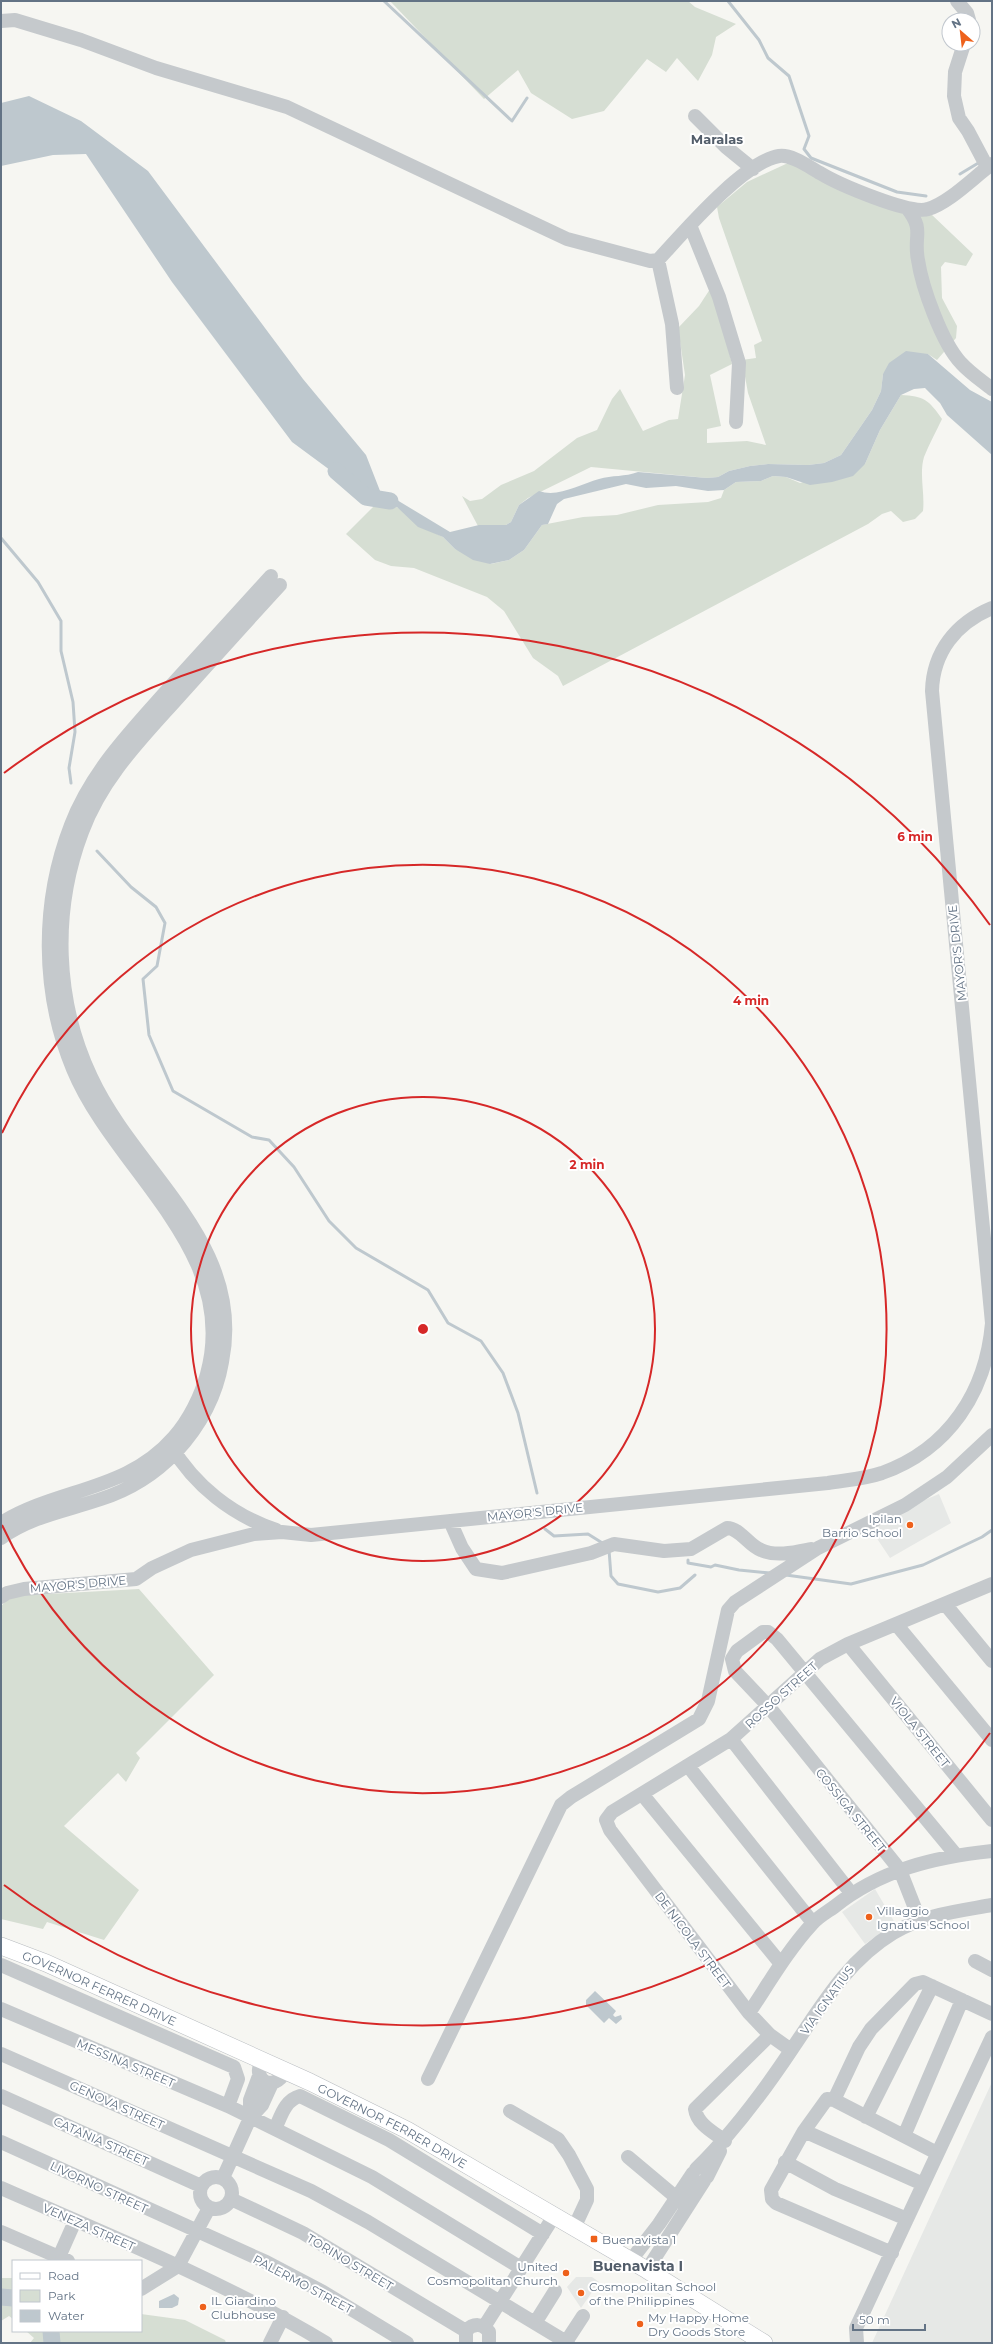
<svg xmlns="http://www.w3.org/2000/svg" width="993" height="2344" font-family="Montserrat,sans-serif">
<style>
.built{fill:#e6e8e6}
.green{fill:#d6ded3}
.water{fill:#bec8ce}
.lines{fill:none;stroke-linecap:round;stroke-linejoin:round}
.stream{stroke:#bec8ce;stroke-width:3}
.river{stroke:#bec8ce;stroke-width:17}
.major-casing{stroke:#b8bcc0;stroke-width:18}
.minor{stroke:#c5c9cc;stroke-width:14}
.major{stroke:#fff;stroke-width:17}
.ring{fill:none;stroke:#d62828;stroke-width:2}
.poi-dot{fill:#ee611b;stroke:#fff;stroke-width:1.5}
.labels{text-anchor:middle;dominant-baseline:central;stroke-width:4;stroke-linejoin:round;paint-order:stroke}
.street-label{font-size:12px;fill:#637385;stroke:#fff}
.poi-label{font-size:12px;fill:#637385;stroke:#fff;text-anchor:start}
.neighbourhood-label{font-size:13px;font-weight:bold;fill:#525d6a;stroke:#fff}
.quarter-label{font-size:14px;font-weight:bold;fill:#525d6a;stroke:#fff}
.centre{fill:#d62828;stroke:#fff;stroke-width:2}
.ring-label{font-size:12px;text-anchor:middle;font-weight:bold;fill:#d62828;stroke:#fff;stroke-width:4;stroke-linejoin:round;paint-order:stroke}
</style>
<rect width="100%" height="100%" fill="#f6f6f2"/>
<!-- built -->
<path class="built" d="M939 1494 951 1523 890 1558 870 1528 900 1510Z
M875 1889 895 1923 865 1944 842 1912Z
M992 2082V2343H872Z
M576 2277H592L599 2282 581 2308 567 2287Z"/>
<!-- green -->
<path class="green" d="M390 1H688L695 7 736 24 716 37 712 55 698 81 677 58 666 72 647 59 604 111 572 119 531 93 518 70 484 99Z
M788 163 931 214 973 254 966 266 945 262 941 267 942 298 957 326 956 338 937 360 928 354 883 374 881 391 872 410 841 455 824 463 808 465 768 464 750 466 729 471 718 477 707 478 591 467 528 498 519 505 511 522 506 525 478 526 462 496 470 501 482 499 501 485 534 471 577 438 597 430 612 399 620 389 643 431 669 420 678 419 685 375 678 328 699 306 712 286 732 364 710 375 721 426 707 429V443L747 441 766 445 748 393 742 360 756 358 754 345 762 341 719 218 717 207 747 182Z
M901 395C924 396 929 400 942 419 936 432 929 444 924 457 919 474 925 493 923 511L915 519 903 522 891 511 882 514 868 524 563 686 558 676 533 658 504 611 487 597 414 568 391 566 375 560 346 534 376 504 397 507 433 532 443 537 455 549 491 564 509 560 524 550 542 525 583 517 617 515 658 505 708 502 721 498 724 490 736 482 761 481 773 476 786 477 800 483 865 464 880 430Z
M139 1589 214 1675 136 1753 140 1758 126 1782 118 1773 64 1826 139 1890 104 1940 47 1922 43 1929 1 1919V1606L12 1596Z
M1 2278H13V2319L9 2316 1 2321Z
M141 2314 185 2320 225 2340 226 2343H30L34 2338 26 2331H141Z"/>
<!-- water -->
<path class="water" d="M29 96 81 121 148 171 303 379 366 455 382 496 392 497 450 532 479 525H506L511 522 519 505 539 491C558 498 580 484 599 479 612 475 625 477 638 472L707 478 718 477 729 471 750 466 768 464 808 465 824 463 841 455 872 410 881 391 883 374 889 363 906 351 928 354 970 390 992 402V455L947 415 940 403 925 388 914 389 901 395 880 430 865 464 853 476 832 482 810 485 786 477 773 476 761 481 736 482 724 490 708 491 676 486 646 488 626 484 564 499 557 504 548 524 542 525 524 550 509 560 490 564 473 560 455 549 443 537 418 527 397 507 376 504 292 442 172 282 86 154 53 155 1 166V103Z
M595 1991 616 2011 613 2015 615 2017 621 2015 622 2019 616 2024 609 2018 604 2023 586 2005V2000Z
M174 2294 179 2298 178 2305 172 2308H159V2301Z"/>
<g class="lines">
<!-- stream -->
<path class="stream" d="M384 1 512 121 527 98
M728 1 759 40 768 58 789 76 809 136 804 149 811 158 897 192 926 196
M960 174 980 162
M1 538 38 582 61 621V651L73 702 75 732 69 768 71 783
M97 851 131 887 156 907 165 923 157 966 143 979 149 1035 173 1091 252 1137 269 1140 294 1167 329 1221 356 1248 428 1290 448 1323 481 1341 503 1373 518 1413 537 1493
M545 1529 554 1536 588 1534 604 1544
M609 1550 611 1576 618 1584 658 1592 680 1588 695 1575
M688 1560V1563L711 1567 715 1565 739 1570 770 1573
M786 1575 851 1584 923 1565 982 1537 992 1530"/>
<!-- river -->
<path class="river" d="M336 471 366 497 390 501
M1 2297 13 2298
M51 2331 52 2343"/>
<defs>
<g id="major">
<path id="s1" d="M1 1946 46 1963 310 2082 407 2130 647 2270 764 2343"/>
</g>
</defs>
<!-- major casing -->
<use href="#major" class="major-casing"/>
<!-- minor -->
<path class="minor" d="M957 1 967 13 969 20
M1 21 15 20 81 40 156 68 287 107 567 239 650 261 658 260C683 233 743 162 779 156 792 154 809 167 820 173 838 184 910 215 928 209 949 203 974 177 992 164
M964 44 955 72 954 96 959 118 968 131 987 167
M695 116 726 147 753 169
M907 208C925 231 913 235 918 260 922 287 942 343 961 363 970 373 982 381 992 389
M690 225 719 297 739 363 736 422
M658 260 672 324 677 388
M992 608C956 623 933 652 932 691L992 1323
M171 1446C195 1486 232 1515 276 1530
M450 1521 462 1548 476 1569 502 1573 591 1553 614 1544 664 1551 691 1549 727 1528C740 1528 749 1546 761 1550 776 1557 796 1552 811 1549
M1 1523C60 1487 126 1492 174 1437 189 1420 201 1396 207 1374 241 1251 115 1171 73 1069 41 992 41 902 71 825 92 770 133 729 171 686 205 649 238 612 271 576
M1 1538C32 1516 66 1511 101 1499 129 1490 156 1473 176 1452 200 1426 216 1397 222 1362 246 1243 136 1174 91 1077 55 1001 52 911 82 832 101 780 139 741 175 701 210 662 245 623 280 585
M1 1597 7 1593 24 1589 136 1579 152 1568 191 1550 254 1534 282 1532 311 1535 828 1483C846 1480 864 1479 882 1473 949 1449 986 1392 992 1323
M945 1604 992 1661
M896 1624 992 1740
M848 1644 992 1820
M731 1739 851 1893
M688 1766 813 1923
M642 1794 781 1964
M920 1921 900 1870 769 1707 735 1671 732 1659 737 1651 763 1632H768L777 1639 956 1855
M975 1961 992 1970
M1 1965 234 2067 238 2079 228 2106
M1 2009 228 2106 372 2177 521 2268
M749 2013C769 1983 788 1950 812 1924 818 1917 827 1912 834 1907 880 1870 934 1857 992 1851
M791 2050 770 2035 749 2013 610 1830 606 1820 612 1812 731 1739 820 1659 848 1644 992 1584
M1 2054 311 2191 368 2222 568 2343
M261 2061C252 2082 274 2092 285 2072
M428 2079 561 1805 571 1797 699 1719 708 1701 728 1610 735 1602 818 1548 905 1505 947 1477 992 1435
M1 2096 201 2186
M834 2100 859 2047 871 2029 915 1984 923 1982 992 2014
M510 2111 558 2139 569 2155 587 2189V2200L574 2228
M866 2117 932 1986
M250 2118V2100L259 2076
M275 2129C281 2116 285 2100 300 2096L389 2140 543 2234
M804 2131 923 2184
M904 2136 962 2000
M725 2141C713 2132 697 2124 695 2109L770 2035
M1 2142 266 2262 323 2292 407 2343
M628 2157 684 2204
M785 2162 835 2189 907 2219
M696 2169C733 2133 764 2091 792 2049 822 2005 847 1961 893 1933 922 1915 959 1911 992 1905
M200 2193a16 16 0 1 1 32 0a16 16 0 1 1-32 0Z
M707 2177 720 2151
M223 2178 250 2118 262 2105 272 2083
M1 2188C110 2236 223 2281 326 2343
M231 2199 303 2233 466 2331
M1 2232 68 2261
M892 2253 776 2203 772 2199 771 2190 804 2131 827 2099 834 2100 937 2153
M59 2257 75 2221
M631 2260 659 2224 693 2173
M647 2270 704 2181
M141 2289 178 2266 209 2208
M535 2323 555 2291
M484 2327 554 2216
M566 2342 583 2316
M270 2343 283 2317
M466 2343V2331C473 2323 483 2323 489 2332V2343
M857 2343 856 2328 992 2037"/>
<!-- major -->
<use href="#major" class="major"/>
</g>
<!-- distance rings -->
<g class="ring">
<circle cx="423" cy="1329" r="232"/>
<path d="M2 1133A464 464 0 1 1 2 1525"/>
<path d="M990 1733A696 696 0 0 1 4 1885M4 773A696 696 0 0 1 990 925"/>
</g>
<!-- markers -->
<g class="poi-dot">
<circle cx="910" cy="1525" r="4"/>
<circle cx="869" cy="1917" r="4"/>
<rect x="590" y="2235" width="8" height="8" rx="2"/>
<circle cx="566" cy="2273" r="4"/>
<circle cx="581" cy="2293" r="4"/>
<circle cx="203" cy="2307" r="4"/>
<circle cx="640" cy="2324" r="4"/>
</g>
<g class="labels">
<!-- street labels -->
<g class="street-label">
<text transform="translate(957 953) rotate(-96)">MAYOR'S DRIVE</text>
<text transform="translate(535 1512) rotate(-6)">MAYOR'S DRIVE</text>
<text transform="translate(78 1584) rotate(-5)">MAYOR'S DRIVE</text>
<text transform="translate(781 1695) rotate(-42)">ROSSO STREET</text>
<text transform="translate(920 1732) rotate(51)">VIOLA STREET</text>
<text transform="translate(851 1810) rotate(51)">COSSIGA STREET</text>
<text transform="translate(693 1940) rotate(53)">DE NICOLA STREET</text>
<text stroke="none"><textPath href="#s1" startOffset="107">GOVERNOR FERRER DRIVE</textPath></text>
<text transform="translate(827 2000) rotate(-54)">VIA IGNATIUS</text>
<text transform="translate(126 2063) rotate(23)">MESSINA STREET</text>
<text transform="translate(117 2105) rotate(24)">GENOVA STREET</text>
<text stroke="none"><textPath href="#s1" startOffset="431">GOVERNOR FERRER DRIVE</textPath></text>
<text transform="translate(101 2141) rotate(24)">CATANIA STREET</text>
<text transform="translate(99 2187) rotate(25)">LIVORNO STREET</text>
<text transform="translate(89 2227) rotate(24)">VENEZA STREET</text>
<text transform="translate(350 2262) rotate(31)">TORINO STREET</text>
<text transform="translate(303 2284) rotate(28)">PALERMO STREET</text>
</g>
<!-- poi labels -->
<g class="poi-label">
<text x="902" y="1518" text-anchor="end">Ipilan<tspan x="902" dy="14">Barrio School</tspan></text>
<text x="877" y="1910">Villaggio<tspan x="877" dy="14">Ignatius School</tspan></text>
<text x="602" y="2239">Buenavista 1</text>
<text x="558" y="2266" text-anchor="end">United<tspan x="558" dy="14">Cosmopolitan Church</tspan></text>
<text x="589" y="2286">Cosmopolitan School<tspan x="589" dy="14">of the Philippines</tspan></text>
<text x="211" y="2300">IL Giardino<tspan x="211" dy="14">Clubhouse</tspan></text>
<text x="648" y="2317">My Happy Home<tspan x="648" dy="14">Dry Goods Store</tspan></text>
</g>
<!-- neighbourhood labels -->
<g class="neighbourhood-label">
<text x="717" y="139">Maralas</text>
</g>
<!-- quarter labels -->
<g class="quarter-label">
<text x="638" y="2266">Buenavista I</text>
</g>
</g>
<circle cx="423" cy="1329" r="6" class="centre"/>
<g class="ring-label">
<text x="915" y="841">6 min</text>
<text x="751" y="1005">4 min</text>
<text x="587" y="1169">2 min</text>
</g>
<!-- border -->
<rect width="993" height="2344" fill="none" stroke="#637385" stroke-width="4"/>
<!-- legend -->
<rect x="12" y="2260" width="130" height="72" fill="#ffffff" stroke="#c1c7ce"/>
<rect x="20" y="2273" width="20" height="6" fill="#ffffff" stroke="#c1c7ce"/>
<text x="48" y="2280" font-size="12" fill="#637385">Road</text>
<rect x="20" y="2290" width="20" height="12" fill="#d6ded3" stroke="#c1c7ce"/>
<text x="48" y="2300" font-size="12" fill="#637385">Park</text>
<rect x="20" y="2310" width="20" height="12" fill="#bec8ce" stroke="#c1c7ce"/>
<text x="48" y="2320" font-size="12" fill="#637385">Water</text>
<!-- north arrow -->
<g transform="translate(961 32) rotate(332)"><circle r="19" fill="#ffffff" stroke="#c1c7ce"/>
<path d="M0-3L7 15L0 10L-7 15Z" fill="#ee611b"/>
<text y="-6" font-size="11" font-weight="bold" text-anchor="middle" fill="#637385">N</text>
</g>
<!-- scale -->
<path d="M853 2324v6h72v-6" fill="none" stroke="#637385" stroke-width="2"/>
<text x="859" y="2324" font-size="12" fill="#637385" stroke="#ffffff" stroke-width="3" paint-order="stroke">50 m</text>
</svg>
